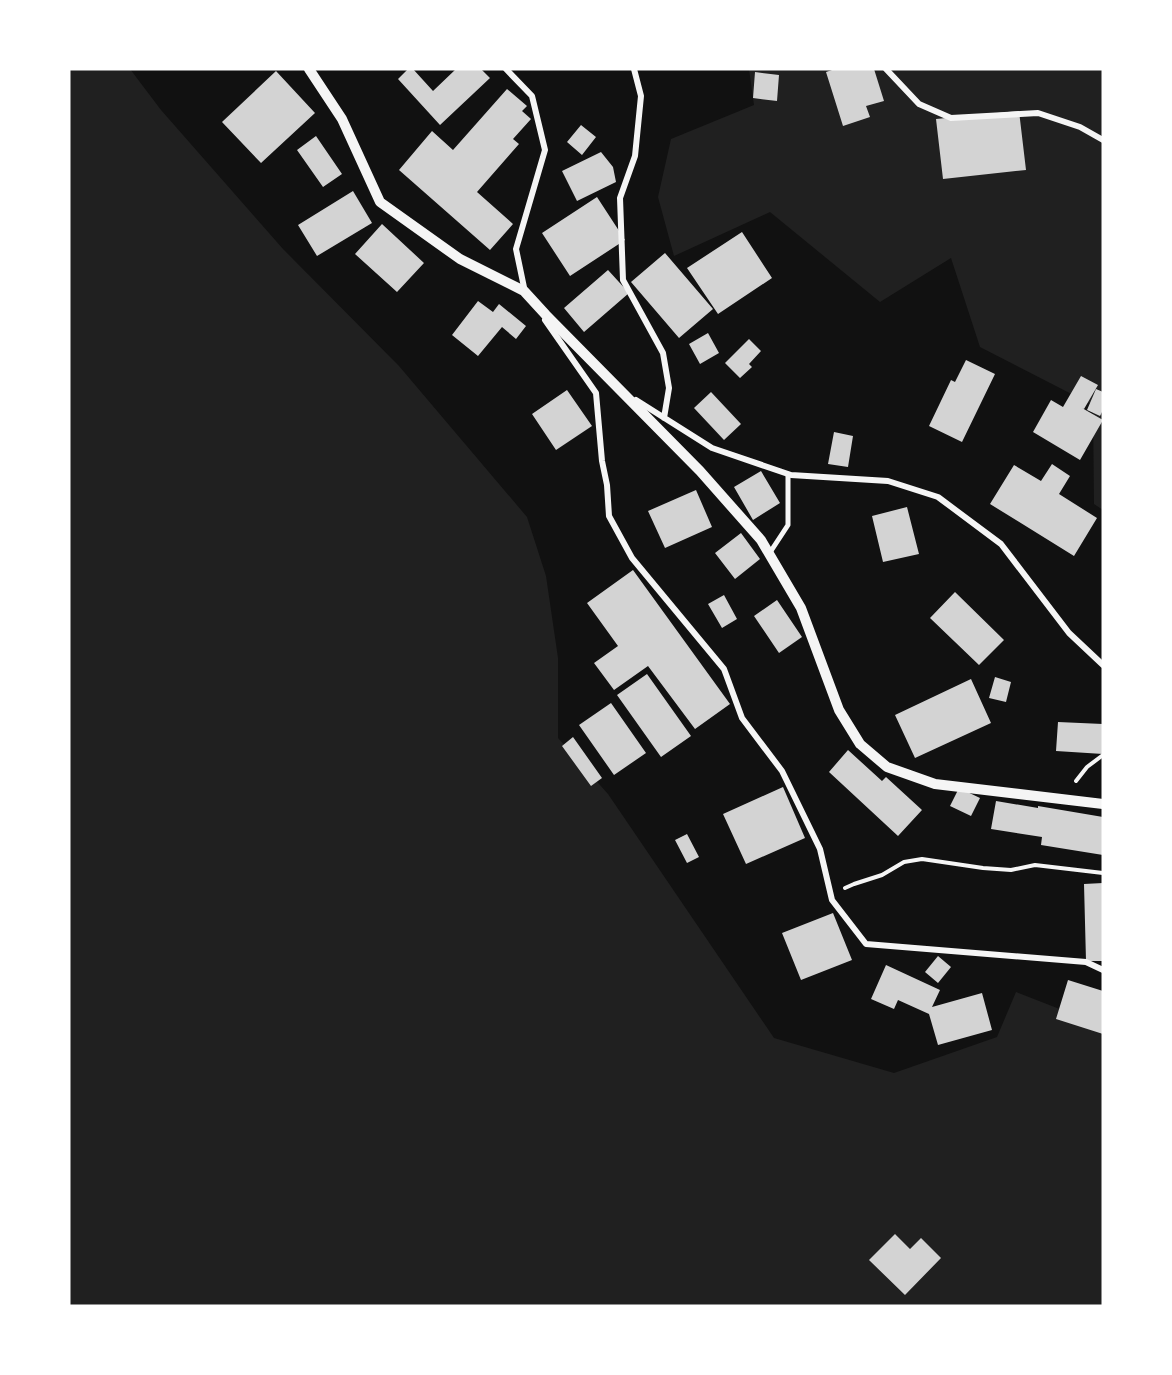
<svg xmlns="http://www.w3.org/2000/svg" width="1172" height="1375" font-family="'Asap Condensed',sans-serif">
<style>
.green{fill:#202020}
.building{fill:#d3d3d3}
.lines{fill:none;stroke-linecap:round;stroke-linejoin:round}
.path{stroke:#f5f5f5;stroke-width:4}
.pedestrian{stroke:#f5f5f5;stroke-width:5}
.minor{stroke:#f5f5f5;stroke-width:6}
.tertiary{stroke:#f5f5f5;stroke-width:10}
</style>
<rect width="100%" height="100%" fill="#111"/>
<!-- green -->
<path class="green" d="M69 69H130L161 110 283 249 399 366 527 517 546 576 558 658V738L608 794 774 1038 894 1073 997 1037 1016 992 1103 1026V1306H69Z
M749 69H1103V510L1094 504 1093 405 980 347 951 258 880 302 770 212 674 256 658 197 671 139 754 105Z"/>
<!-- building -->
<path class="building" d="M408 69H413L433 91 456 69H481L490 78 440 125 398 79Z
M835 69H874L884 101 866 106 870 117 843 126 826 72Z
M276 71 315 113 261 163 222 122Z
M755 72 779 75 777 101 753 98Z
M507 89 527 106 522 111 531 119 513 139 519 144 477 192 513 224 490 250 399 170 432 131 453 150Z
M1019 111 1026 170 943 179 936 119Z
M581 125 596 137 582 155 567 142Z
M316 136 342 174 323 187 297 150Z
M601 152 613 167 616 182 577 201 562 171Z
M353 191 372 223 317 256 298 225Z
M597 197 625 240 570 276 542 233Z
M382 224 424 263 397 292 355 254Z
M742 232 772 278 718 314 687 268Z
M665 253 713 309 679 338 631 282Z
M608 270 629 293 584 332 564 308Z
M478 301 493 312 499 304 526 326 516 339 502 327 478 356 452 335Z
M708 333 719 353 700 364 689 344Z
M749 339 761 351 749 364 752 367 740 378 725 363Z
M966 360 995 374 962 442 929 426 951 380 955 382Z
M1081 376 1098 385 1084 409 1082 408 1103 420 1080 460 1033 432 1051 400 1063 407Z
M1096 389 1103 392V410L1100 416 1087 410Z
M567 390 592 426 556 450 532 414Z
M711 392 741 424 724 440 694 408Z
M834 432 853 436 848 467 828 464Z
M1052 464 1070 476 1059 494 1097 518 1074 556 990 504 1014 465 1041 481Z
M761 471 780 503 753 520 734 487Z
M696 490 712 527 665 548 648 511Z
M907 507 919 554 883 562 872 516Z
M741 533 760 559 735 579 715 553Z
M633 570 730 704 695 729 648 666 614 690 594 663 618 646 587 603Z
M955 592 1004 640 979 665 930 618Z
M724 595 737 619 722 628 708 604Z
M777 600 802 637 779 653 754 616Z
M647 674 691 736 661 757 617 695Z
M995 677 1011 682 1006 702 989 698Z
M971 679 991 723 915 758 895 715Z
M611 703 646 753 614 775 579 725Z
M1058 722 1103 724V754L1056 751Z
M573 737 602 778 591 786 562 746Z
M848 750 882 781 886 777 922 810 898 836 829 772Z
M783 787 805 838 746 864 723 814Z
M959 788 980 798 971 816 950 806Z
M996 801 1038 808V806L1103 817V855L1041 845 1042 837 991 829Z
M687 834 699 857 687 863 675 840Z
M1103 883V961H1086L1084 884Z
M833 913 852 960 801 980 782 933Z
M938 956 951 967 938 983 925 972Z
M886 965 940 990 932 1007 982 993 992 1030 938 1045 929 1014 898 1000 894 1009 871 999Z
M1068 980 1103 991V1034L1056 1019Z
M895 1234 910 1249 921 1238 941 1258 905 1295 869 1260Z"/>
<g class="lines">
<!-- path -->
<path class="path" d="M1076 781 1087 767 1103 755
M845 888 854 884 882 875 904 862 922 859 983 868 1011 870 1035 865 1103 873"/>
<!-- pedestrian -->
<path class="pedestrian" d="M769 554 788 525V474"/>
<!-- minor -->
<path class="minor" d="M506 69 532 96 545 150 516 249 525 292
M634 69 641 96 635 156 620 198 623 280 663 353 669 388 664 418
M886 69 919 104 951 118 1038 113 1080 127 1103 140
M545 320 596 393 602 461 607 485 609 516 632 558 724 669 742 718 782 771 820 849 832 900 866 944 1086 962 1103 970
M636 400 712 448 791 475 888 481 938 497 1001 544 1069 633 1103 665"/>
<!-- tertiary -->
<path class="tertiary" d="M309 69 342 119 380 202 460 259 524 291 546 315 700 471 761 540 801 608 839 710 860 744 887 767 935 784 1103 804"/>
</g>
<!-- border -->
<rect width="1172" height="1375" fill="none" stroke="#ffffff" stroke-width="141"/>
</svg>
